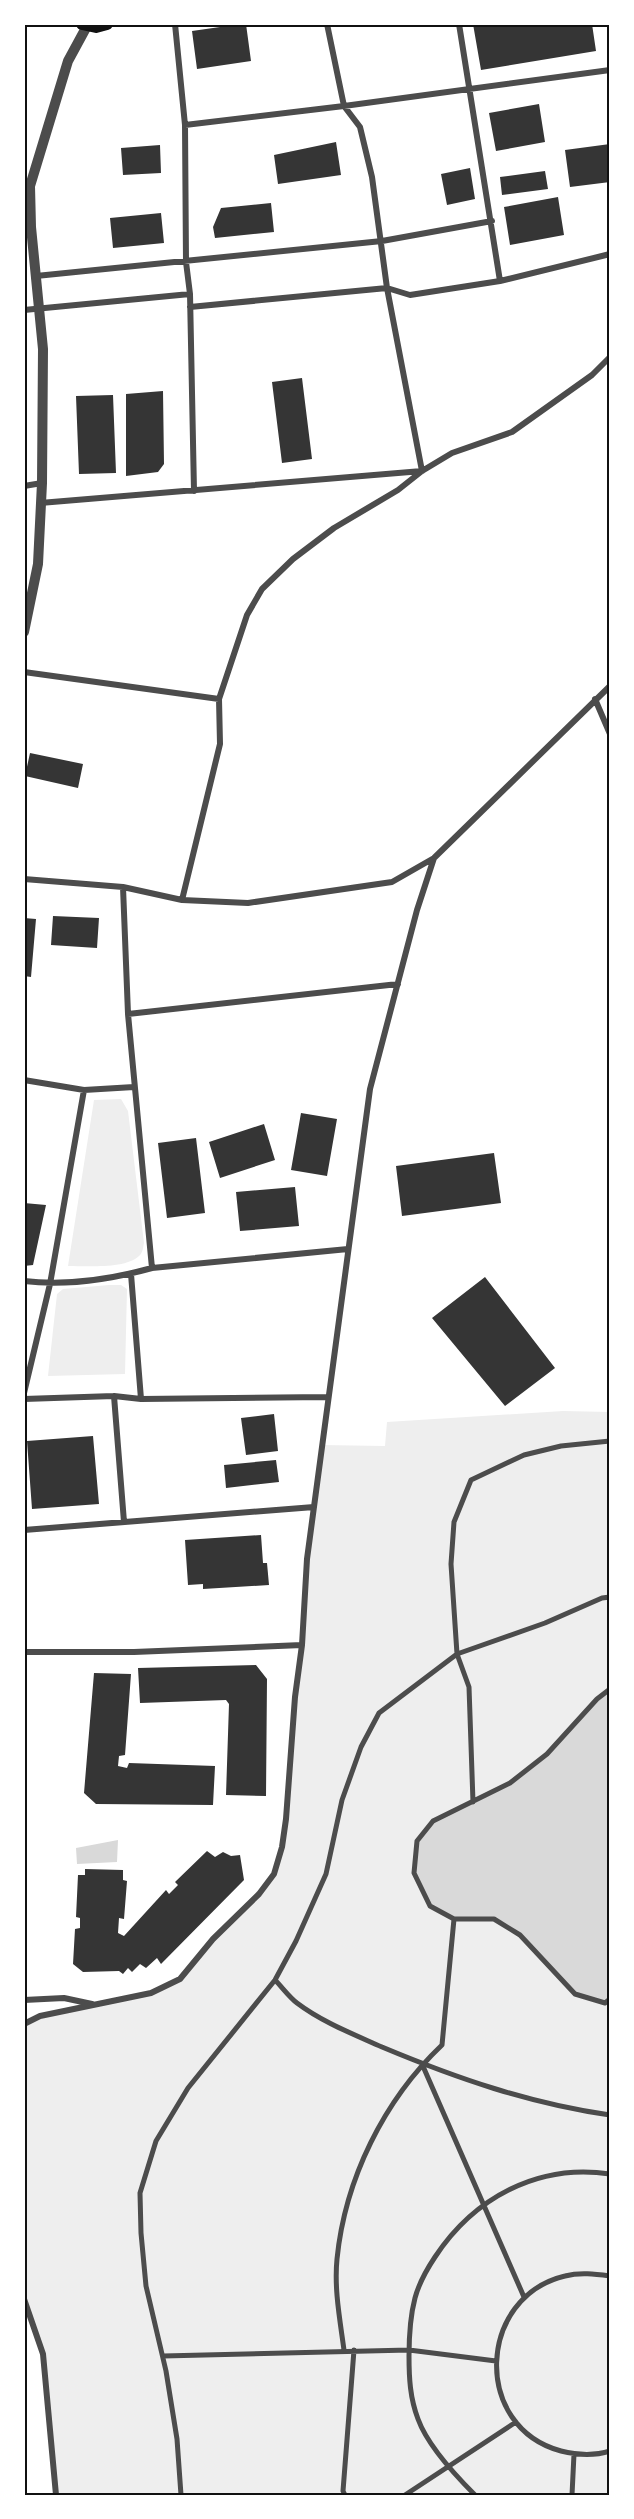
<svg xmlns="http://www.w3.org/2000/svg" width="634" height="2519" font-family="Roboto,sans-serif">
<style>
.green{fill:#eee}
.water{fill:#d9d9d9}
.building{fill:#353535}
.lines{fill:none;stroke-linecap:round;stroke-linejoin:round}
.pedestrian{stroke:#4c4c4c;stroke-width:5}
.minor{stroke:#4c4c4c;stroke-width:6}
.tertiary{stroke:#4c4c4c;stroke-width:10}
.secondary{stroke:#111;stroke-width:12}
.neatline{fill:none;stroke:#111;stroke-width:2}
</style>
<rect width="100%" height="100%" fill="#fff"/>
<!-- green -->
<path class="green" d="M121 1099 128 1111 144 1243C143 1247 143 1253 139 1256 126 1269 86 1266 68 1266L94 1100Z
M109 1285H121L127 1289 125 1374 48 1376 57 1294 63 1289Z
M563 1411 610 1412V2495H56L43 2354 24 2299V2024L40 2016 151 1993 180 1979 274 1874 282 1847 307 1559 321 1445 385 1446 387 1422Z"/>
<!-- water -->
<path class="water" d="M610 1689V1999L605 2003 575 1994 520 1935 494 1919H454L430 1906 414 1873 417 1841 433 1821 510 1783 547 1754Z
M118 1840 117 1862 77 1864 76 1848Z"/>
<!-- building -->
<path class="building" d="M241 24H246L251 61 197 69 192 31Z
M473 24H592L596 51 481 70Z
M539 104 545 142 496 151 489 113Z
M336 142 341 175 278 184 274 155Z
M610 144V182L570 187 565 150Z
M160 145 161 173 123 175 121 148Z
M470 168 475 199 447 205 441 174Z
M545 171 548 189 502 195 500 177Z
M558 197 564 235 510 245 504 207Z
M271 203 274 232 215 238 213 227 221 208Z
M161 213 164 243 113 248 110 218Z
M302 378 312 459 282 463 272 382Z
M163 391 164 464 158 472 126 476V394Z
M113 395 116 473 79 474 76 396Z
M30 753 83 764 78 788 25 776Z
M53 916 99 918 97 948 51 945Z
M24 918 36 919 31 977 24 976Z
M301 1113 337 1119 327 1176 291 1170Z
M264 1124 275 1160 220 1178 209 1142Z
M196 1138 205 1213 167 1218 158 1143Z
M494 1153 501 1203 402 1216 396 1166Z
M295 1187 299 1226 240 1231 236 1192Z
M24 1203 46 1205 33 1265 24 1266Z
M485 1277 555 1368 505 1406 432 1318Z
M274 1414 278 1451 246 1455 241 1418Z
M93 1436 99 1504 32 1509 27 1441Z
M276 1460 279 1482 226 1488 224 1465Z
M261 1535 263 1563H267L269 1585 203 1589V1584L188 1585 185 1540Z
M256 1665 267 1679 266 1796 226 1795 229 1704 226 1700 140 1703 138 1668Z
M94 1673 131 1674 125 1755 119 1756 118 1766 127 1768 129 1763 215 1766 213 1805 96 1804 84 1793Z
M207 1851 215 1857 223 1852 231 1856 240 1855 244 1880 161 1964 157 1958 146 1968 140 1964 132 1972 128 1968 123 1974 119 1971 83 1972 73 1964 75 1929 80 1928V1918L76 1917 78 1875H85V1869L123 1870V1880L127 1881 124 1919 119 1918 118 1933 124 1936 166 1890 169 1894 178 1885 175 1882Z"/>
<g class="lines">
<!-- pedestrian -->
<path class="pedestrian" d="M610 1689 597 1699 547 1754 510 1783 433 1821 417 1841 414 1873 430 1906 454 1919H494L520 1935 575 1994 605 2003 610 1999
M473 1802 469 1687 457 1654 451 1564 454 1522 471 1480 524 1455 561 1446 610 1441
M275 1980C282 1987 289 1997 297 2003 322 2022 353 2034 382 2047 456 2078 531 2104 610 2115
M422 2064 524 2297
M610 2276C595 2274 580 2272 565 2276 477 2297 472 2427 561 2451 577 2455 594 2456 610 2451
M344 2350C340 2320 334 2289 337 2259 345 2179 384 2100 442 2045L454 1919
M163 2356 409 2350 496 2361
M181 2495 177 2439 166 2371 146 2286 141 2233 140 2193 156 2141 188 2088 275 1980 296 1941 326 1874 342 1800 361 1747 379 1713 457 1654 545 1623 602 1598 610 1597
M345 2495 343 2491 354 2350
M405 2495 516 2422
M475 2495C456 2476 427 2444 418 2419 410 2398 409 2378 409 2356 409 2336 410 2317 415 2298 419 2283 427 2269 435 2257 474 2198 538 2163 610 2174
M572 2495 574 2454"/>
<!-- minor -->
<path class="minor" d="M175 24 185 125 186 262 190 294 194 491
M459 24 500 281
M185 125 344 106 610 70
M36 276 382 241 492 221
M190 307 387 288 410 295 500 281 610 254
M24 310 190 294
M24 486 42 483
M40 503 422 471 387 288 372 177 360 127 344 106 327 24
M24 672 219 699
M595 699 610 734
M24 879 123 887 182 900 248 903 392 882 434 858 610 686
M123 887 128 1014 152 1268
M182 900 220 744 219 699 247 615 262 589 293 559 334 528 398 490 422 471 452 453 512 432 592 375 610 357
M128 1014 398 984
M24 1080 84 1090 134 1087
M131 1274 141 1399
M24 1281C66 1286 112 1279 152 1268L348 1249
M24 1393 50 1284 84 1090
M114 1396 124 1522
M24 1399 114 1396 141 1399 327 1397
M24 1530 314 1507
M24 1652H134L302 1645
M24 2000 64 1998 92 2004
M24 2024 40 2016 151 1993 180 1979 213 1939 259 1894 274 1874 282 1847 286 1819 295 1697 302 1645 307 1559 370 1089 417 910 434 858
M24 2299 43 2354 56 2495"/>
<!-- tertiary -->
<path class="tertiary" d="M24 632 38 564 42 483 43 349 31 227 30 186 68 61 87 26"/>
<!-- secondary -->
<path class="secondary" d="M82 24 96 27 107 24"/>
</g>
<!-- border -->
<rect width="634" height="2519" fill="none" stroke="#ffffff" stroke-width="51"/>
<rect x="26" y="26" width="582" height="2468" class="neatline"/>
</svg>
